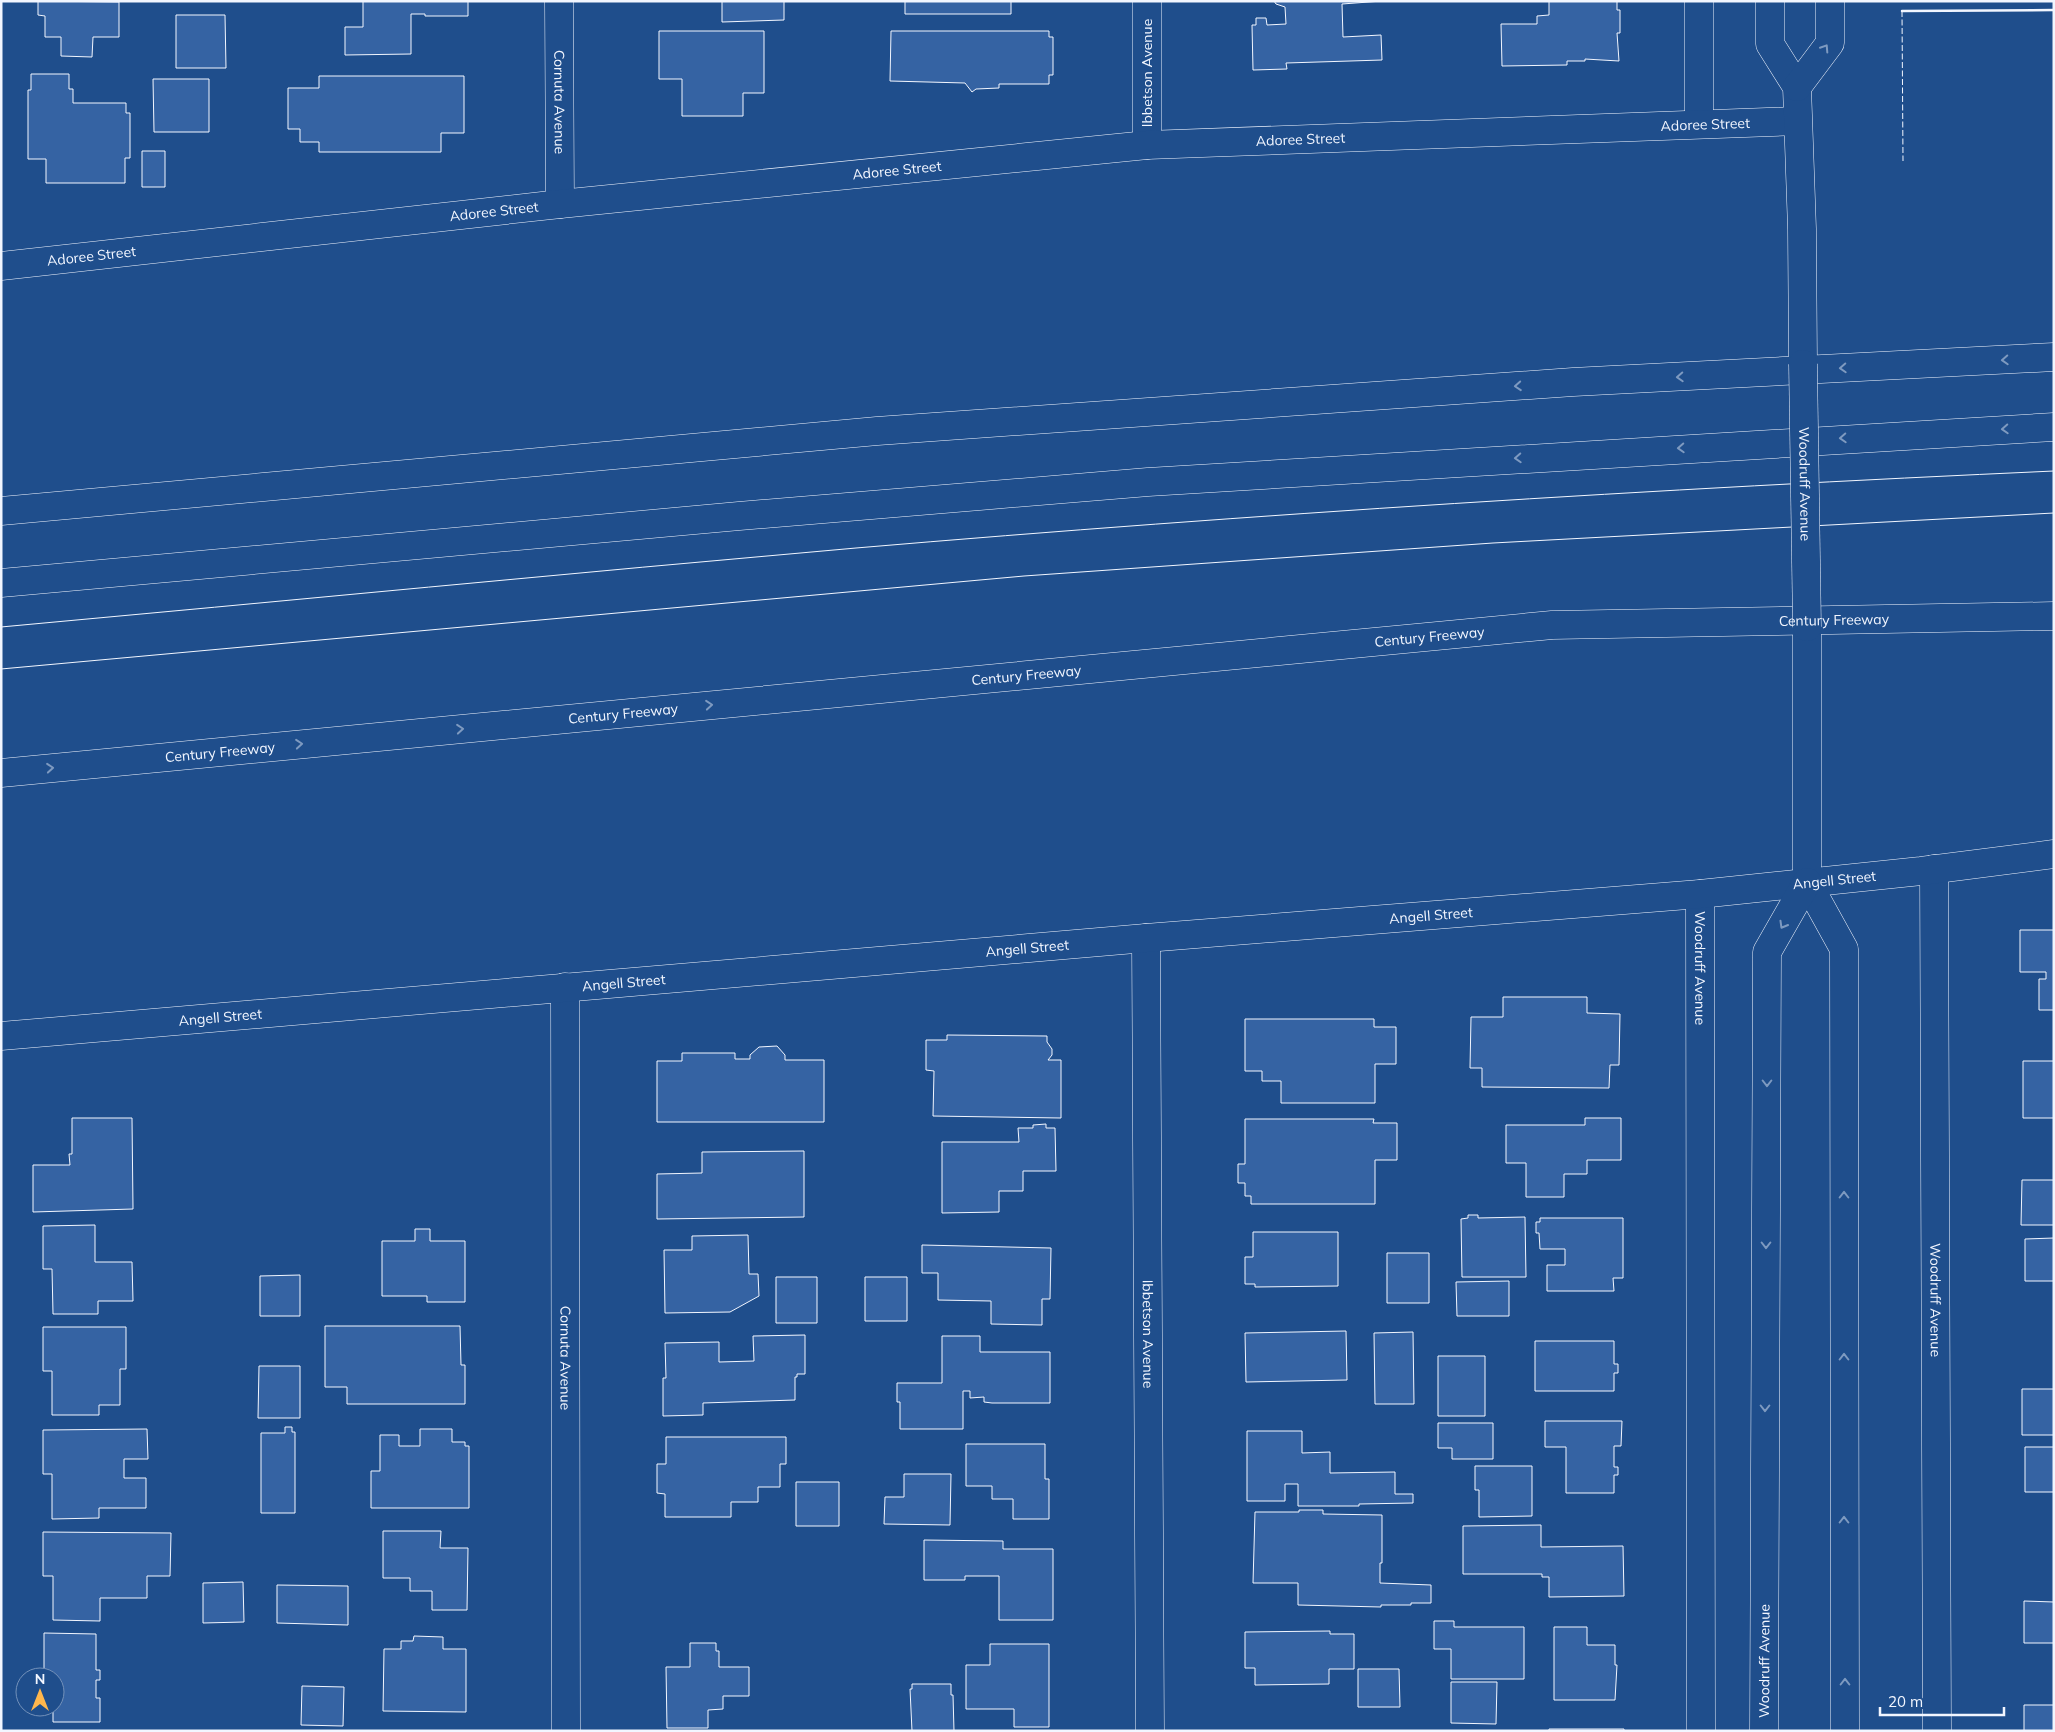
<svg xmlns="http://www.w3.org/2000/svg" width="2055" height="1732" font-family="Mulish,sans-serif">
<style>
.building{fill:#3563a3;stroke:#f2f6ff}
.lines{fill:none;stroke-linecap:round;stroke-linejoin:round}
.minor-casing{stroke:#f2f6ff;stroke-width:29}
.major-casing{stroke:#f2f6ff;stroke-width:29}
.highway-casing{stroke:#f2f6ff;stroke-width:29}
.minor{stroke:#1f4e8c;stroke-width:28}
.major{stroke:#1f4e8c;stroke-width:28}
.highway{stroke:#1f4e8c;stroke-width:28}
.tram{stroke:#f2f6ff;stroke-width:1}
.major-bridge-casing{stroke:#f2f6ff;stroke-width:29;stroke-linecap:butt}
.major-bridge{stroke:#1f4e8c;stroke-width:28}
.fence{stroke:#f2f6ff;stroke-width:1;stroke-dasharray:6 2.5;stroke-linecap:butt}
.wall{stroke:#f2f6ff;stroke-width:2.5}
.oneway{stroke:#7e9ac0}
.labels{text-anchor:middle;dominant-baseline:central;stroke-width:4;stroke-linejoin:round;paint-order:stroke}
.street-label{font-size:14px;fill:#f2f6ff;stroke:#1f4e8c}
</style>
<rect width="100%" height="100%" fill="#1f4e8c"/>
<!-- building -->
<path class="building" d="M38 1 119 2V37H93L92 57 61 56V37H45V16L38 15Z
M363 1H468V16H425V14H411V54L345 55V27H363Z
M722 1H784V20L722 22Z
M905 1H1011V14H905Z
M1274 1H1382L1342 4 1343 37 1381 35 1382 60 1286 63 1287 69 1253 70 1252 25H1256V18H1266L1267 25 1286 24 1285 7 1276 4Z
M1549 1H1617V10H1620V33H1617L1619 61 1585 59V61H1567V65L1502 66 1501 24H1537V16L1549 15Z
M176 15H225L226 68H176Z
M659 31H764V93H743V116H682V79H659Z
M891 31H1049V37H1053V75H1049V84H999V88L976 89 972 92 965 83 890 81Z
M31 74H69V89H73V103H126V113H130V158H125V183H46V159H28V90H31Z
M319 76H464V133H441V152H319V142H300V129H288V88H319Z
M153 79H209V132H154Z
M142 151H165V187H142Z
M2020 930H2054V1010H2039V979H2046V972H2020Z
M1503 997H1587V1013L1620 1014 1619 1065H1610L1609 1088 1482 1087V1068H1470L1471 1017H1503Z
M1245 1019H1374V1027H1396V1064H1375V1103H1281V1081H1262V1071H1245Z
M947 1035 1047 1036V1042L1052 1049V1055L1048 1060H1061V1118L933 1116 934 1071 926 1070V1040H947Z
M777 1046 785 1055V1060H824V1122H657V1061H682V1053H735V1059H750V1055L759 1047Z
M2023 1061H2054V1118H2023Z
M72 1118H132L133 1209 33 1212V1165H70L69 1154H72Z
M1585 1118H1621V1160H1587V1174H1564V1197H1526V1163H1506V1125H1585Z
M1245 1119H1374L1373 1123H1397V1160H1375V1204H1251V1196H1245V1183H1238V1164H1245Z
M1046 1124V1128H1055L1056 1171H1023V1191H999V1212L942 1213V1142H1019L1018 1128H1033V1125Z
M804 1151V1217L657 1219V1174L702 1173V1152Z
M2022 1180H2054V1225H2021Z
M1468 1215H1478V1218L1525 1217 1526 1277H1462L1461 1219 1468 1218Z
M1540 1218H1623V1278H1613L1614 1291H1547V1265H1565V1249H1540L1539 1233H1536V1222H1540Z
M95 1225V1262H132L133 1301H98V1314H53L52 1269H43V1226Z
M415 1229H430V1241H465V1302H427V1296H382V1241H415Z
M1253 1232H1338V1286L1255 1287V1284H1245V1257H1253Z
M748 1235 749 1274H758L759 1296 730 1312 665 1313 664 1250H692V1236Z
M2054 1238V1281H2025V1239Z
M922 1245 1051 1248 1050 1299H1042V1325L991 1324V1301L938 1300V1273H922Z
M1387 1253H1429V1303H1387Z
M300 1275V1316H260V1276Z
M776 1277H817V1323H776Z
M865 1277H907V1321H865Z
M1509 1281V1316H1457L1456 1282Z
M325 1326H460L461 1365H465V1404H347V1387H325Z
M43 1327H126V1369H120V1405H99V1415H52V1371H43Z
M1346 1331 1347 1380 1246 1382 1245 1333Z
M1413 1332 1414 1404H1375L1374 1333Z
M805 1335V1374H797V1377H795V1400L703 1403V1415L663 1416V1378H666L665 1343 719 1342V1362L754 1361 753 1336Z
M942 1336H980V1352H1050V1403H992L984 1402V1397L970 1398V1391H963V1429H900V1402H897V1383H942Z
M1535 1341H1614V1364H1618V1373H1614V1391H1535Z
M1438 1356H1485V1416H1438Z
M259 1366H300V1418H258Z
M2022 1389H2054V1435H2022Z
M1545 1421H1622L1621 1446H1614V1467H1618V1475H1614V1493H1566V1447H1545Z
M1438 1423H1493V1459H1452V1448H1438Z
M285 1427H292V1432H295V1513H261V1433H285Z
M147 1429 148 1459H124V1478H146V1508H99V1518L52 1519V1474H43V1430Z
M420 1429H452V1442H465V1446H469V1508H371V1471H380V1435H399V1446H420Z
M1247 1431H1302V1453L1330 1452V1473L1395 1472V1494H1413V1503L1359 1504V1506H1298V1484H1285V1501H1247Z
M666 1437H786V1464H780V1487H758V1502H731V1517H665V1494L657 1493V1464H666Z
M966 1444H1045V1479H1049V1519H1013V1499H992V1486H966Z
M2025 1447H2054V1492H2025Z
M1475 1466H1532V1516L1479 1517V1490H1475Z
M904 1474H951L950 1525 884 1524 885 1497H904Z
M796 1482H839V1526H796Z
M1299 1510H1323V1514L1382 1515V1563H1380V1583L1431 1585V1603H1411V1605H1381V1607L1298 1605V1583H1253L1255 1512H1299Z
M1541 1525V1547L1623 1546 1624 1596 1549 1597V1577H1542V1574H1463V1526Z
M383 1531H441L440 1548H468L467 1610H432V1591H410V1578H383Z
M43 1532 171 1533 170 1576H147V1598H100V1621L53 1620V1576H43Z
M924 1540 1003 1541V1549H1053V1620H999V1576H965V1580H924Z
M243 1582 244 1622 203 1623V1583Z
M277 1585 348 1586V1625L277 1623Z
M2024 1601 2054 1602V1643H2024Z
M1434 1621H1454V1627H1524V1679H1451V1649H1434Z
M1554 1627H1587V1645H1615V1665H1617L1615 1700H1554Z
M1330 1631V1634H1354V1669H1329V1684L1255 1685V1668H1245V1632Z
M44 1633 96 1634V1670H100V1680H96V1698H100V1722H53V1707H55V1677H44Z
M414 1636 443 1637V1649H466V1712L383 1711 384 1649H401V1641H413Z
M690 1643H716V1651H719V1667H749V1696H723V1709L708 1710V1728H667L666 1667H690Z
M990 1644H1049V1727H1014V1709H966V1665H990Z
M1358 1669H1399L1400 1707H1358Z
M1451 1682H1497L1496 1724 1451 1723Z
M912 1684H951V1695H953L954 1731H912L910 1689H912Z
M302 1686 344 1687 343 1726 301 1725Z
M2024 1705H2054V1731H2024Z
M1549 1729H1624V1731H1549Z"/>
<g class="lines">
<defs>
<g id="minor">
<path id="s1" d="M559 1 560 204"/>
<path d="M1147 1V145"/>
<path d="M1699 1V123"/>
<path id="s2" d="M1 266 560 204 1147 145 1797 121"/>
<path id="s3" d="M1934 869 1937 1731"/>
<path id="s4" d="M1700 894 1701 1731"/>
<path id="s5" d="M1146 938 1150 1731"/>
<path id="s6" d="M565 987 566 1731"/>
<path id="s7" d="M1 1036 1146 938 1700 894 1921 871 2054 854"/>
</g>
<g id="major">
<path d="M1770 1V44L1797 87 1802 229 1803 364"/>
<path d="M1797 87 1830 43V1"/>
<path d="M1807 627V882L1844 949 1845 1731"/>
<path id="s8" d="M1764 1731 1767 952 1807 882"/>
</g>
<g id="highway">
<path d="M1 511 877 431 1573 382 2054 357"/>
<path d="M1 583 739 516 1148 482 2054 427"/>
<path id="s9" d="M1 773 1552 625 2054 616"/>
</g>
</defs>
<!-- minor casing -->
<use href="#minor" class="minor-casing"/>
<!-- major casing -->
<use href="#major" class="major-casing"/>
<!-- highway casing -->
<use href="#highway" class="highway-casing"/>
<!-- minor -->
<use href="#minor" class="minor"/>
<!-- major -->
<use href="#major" class="major"/>
<!-- highway -->
<use href="#highway" class="highway"/>
<!-- tram -->
<path class="tram" d="M1 627C286 601 571 573 856 548 1255 514 1654 489 2054 471
M1 669 1024 576 1493 543 2054 513"/>
<defs>
<g id="major-bridge">
<path id="s10" d="M1803 364 1807 627"/>
</g>
</defs>
<!-- major-bridge casing -->
<use href="#major-bridge" class="major-bridge-casing"/>
<!-- major-bridge -->
<use href="#major-bridge" class="major-bridge"/>
<!-- fence -->
<path class="fence" d="M1902 11 1903 161"/>
<!-- wall -->
<path class="wall" d="M1902 11 2054 10"/>
</g>
<!-- one-way arrows -->
<defs><path id="oneway-chevron" d="M-2-3.5L2.5 0L-2 3.5" fill="none" stroke-width="1.6" stroke-linecap="round" stroke-linejoin="round" transform="scale(1.25)"/></defs>
<g class="oneway">
<use href="#oneway-chevron" transform="translate(1825 48) rotate(-57)"/>
<use href="#oneway-chevron" transform="translate(2005 360) rotate(177)"/>
<use href="#oneway-chevron" transform="translate(1843 368) rotate(177)"/>
<use href="#oneway-chevron" transform="translate(1680 377) rotate(177)"/>
<use href="#oneway-chevron" transform="translate(1518 386) rotate(176)"/>
<use href="#oneway-chevron" transform="translate(2005 429) rotate(177)"/>
<use href="#oneway-chevron" transform="translate(1843 438) rotate(177)"/>
<use href="#oneway-chevron" transform="translate(1681 448) rotate(177)"/>
<use href="#oneway-chevron" transform="translate(1518 458) rotate(177)"/>
<use href="#oneway-chevron" transform="translate(709 705) rotate(-5)"/>
<use href="#oneway-chevron" transform="translate(460 729) rotate(-5)"/>
<use href="#oneway-chevron" transform="translate(299 744) rotate(-5)"/>
<use href="#oneway-chevron" transform="translate(50 768) rotate(-5)"/>
<use href="#oneway-chevron" transform="translate(1783 925) rotate(120)"/>
<use href="#oneway-chevron" transform="translate(1767 1083) rotate(90)"/>
<use href="#oneway-chevron" transform="translate(1844 1195) rotate(-90)"/>
<use href="#oneway-chevron" transform="translate(1766 1245) rotate(90)"/>
<use href="#oneway-chevron" transform="translate(1844 1357) rotate(-90)"/>
<use href="#oneway-chevron" transform="translate(1765 1408) rotate(90)"/>
<use href="#oneway-chevron" transform="translate(1844 1520) rotate(-90)"/>
<use href="#oneway-chevron" transform="translate(1845 1682) rotate(-90)"/>
</g>
<g class="labels">
<!-- street labels -->
<g class="street-label">
<text transform="translate(1147 73) rotate(-90)">Ibbetson Avenue</text>
<text stroke="none"><textPath href="#s1" startOffset="101">Cornuta Avenue</textPath></text>
<text stroke="none"><textPath href="#s2" startOffset="1711">Adoree Street</textPath></text>
<text stroke="none"><textPath href="#s2" startOffset="1306">Adoree Street</textPath></text>
<text stroke="none"><textPath href="#s2" startOffset="901">Adoree Street</textPath></text>
<text stroke="none"><textPath href="#s2" startOffset="496">Adoree Street</textPath></text>
<text stroke="none"><textPath href="#s2" startOffset="91">Adoree Street</textPath></text>
<text stroke="none"><textPath href="#s10" startOffset="120">Woodruff Avenue</textPath></text>
<text stroke="none"><textPath href="#s9" startOffset="1840">Century Freeway</textPath></text>
<text stroke="none"><textPath href="#s9" startOffset="1435">Century Freeway</textPath></text>
<text stroke="none"><textPath href="#s9" startOffset="1030">Century Freeway</textPath></text>
<text stroke="none"><textPath href="#s9" startOffset="625">Century Freeway</textPath></text>
<text stroke="none"><textPath href="#s9" startOffset="220">Century Freeway</textPath></text>
<text stroke="none"><textPath href="#s7" startOffset="1840">Angell Street</textPath></text>
<text stroke="none"><textPath href="#s7" startOffset="1435">Angell Street</textPath></text>
<text stroke="none"><textPath href="#s7" startOffset="1030">Angell Street</textPath></text>
<text stroke="none"><textPath href="#s4" startOffset="74">Woodruff Avenue</textPath></text>
<text stroke="none"><textPath href="#s7" startOffset="625">Angell Street</textPath></text>
<text stroke="none"><textPath href="#s7" startOffset="220">Angell Street</textPath></text>
<text stroke="none"><textPath href="#s3" startOffset="431">Woodruff Avenue</textPath></text>
<text stroke="none"><textPath href="#s5" startOffset="396">Ibbetson Avenue</textPath></text>
<text stroke="none"><textPath href="#s6" startOffset="371">Cornuta Avenue</textPath></text>
<text stroke="none"><textPath href="#s8" startOffset="70">Woodruff Avenue</textPath></text>
</g>
</g>
<!-- border -->
<rect width="2055" height="1732" fill="none" stroke="#f2f6ff" stroke-width="5"/>
<!-- north arrow -->
<g transform="translate(40 1692)"><circle r="24" fill="#1f4e8c" stroke="#7391ba"/>
<path d="M0-4L9 19L0 12L-9 19Z" fill="#ffb74d"/>
<text y="-8" font-size="14" font-weight="bold" text-anchor="middle" fill="#f2f6ff">N</text>
</g>
<!-- scale -->
<path d="M1880 1707v8h124v-8" fill="none" stroke="#f2f6ff" stroke-width="2.5"/>
<text x="1888" y="1707" font-size="15" fill="#f2f6ff" stroke="#1f4e8c" stroke-width="4" paint-order="stroke">20 m</text>
</svg>
